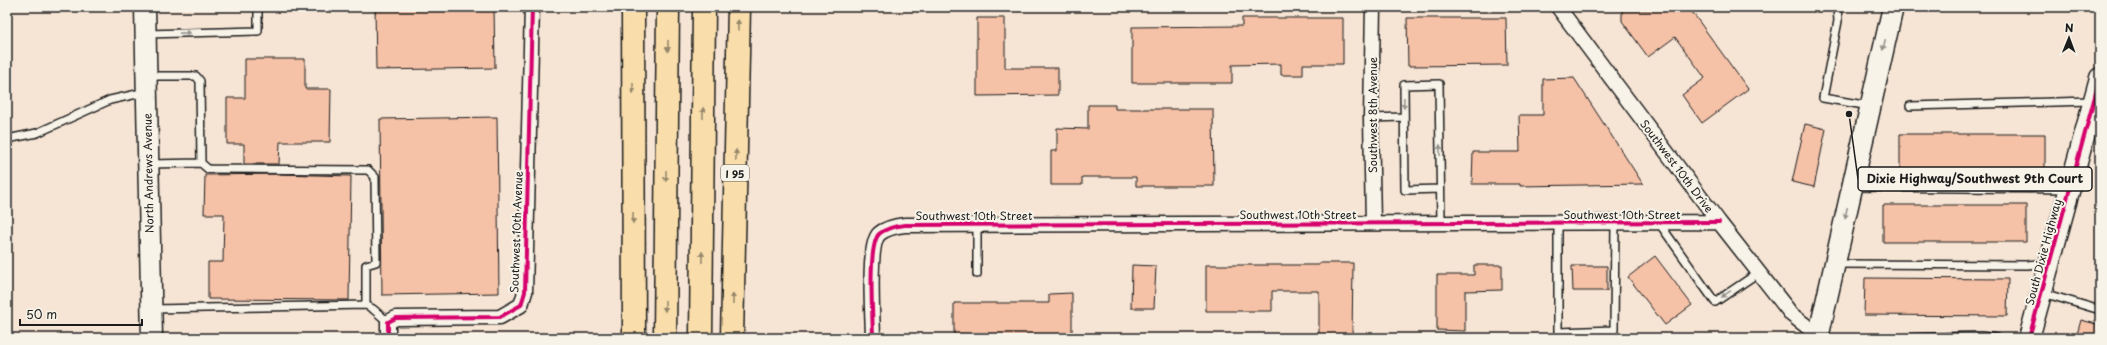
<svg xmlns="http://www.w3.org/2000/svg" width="2107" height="345" font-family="'Playpen Sans',sans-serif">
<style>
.building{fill:#f5c1a7;stroke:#1c1c1c}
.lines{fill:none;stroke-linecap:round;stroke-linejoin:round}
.service-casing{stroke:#1c1c1c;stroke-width:10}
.minor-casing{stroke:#1c1c1c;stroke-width:17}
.secondary-casing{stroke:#1c1c1c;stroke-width:23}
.motorway-casing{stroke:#1c1c1c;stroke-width:25}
.service{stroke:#f7f3e8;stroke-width:7}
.minor{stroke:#f7f3e8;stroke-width:14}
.secondary{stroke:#f7f3e8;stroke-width:20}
.motorway{stroke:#f9deab;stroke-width:22}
.cycleway-casing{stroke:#f7f3e8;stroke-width:6}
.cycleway{stroke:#d6006c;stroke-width:4}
.oneway{fill:#96876b}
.oneway2{fill:#94928c}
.labels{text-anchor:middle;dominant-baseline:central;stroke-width:4;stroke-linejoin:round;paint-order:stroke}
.shield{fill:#f7f3e8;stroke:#5e5c59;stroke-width:1}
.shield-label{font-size:10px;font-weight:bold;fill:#1c1c1c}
.street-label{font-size:11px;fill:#1c1c1c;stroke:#f7f3e8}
.leader{fill:none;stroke:#1c1c1c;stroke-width:1.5}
.callout-dot{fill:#1c1c1c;stroke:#f7f3e8;stroke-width:1.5}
.callout{fill:#f7f3e8;stroke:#1c1c1c;stroke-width:1.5}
.callout-label{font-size:12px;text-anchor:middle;font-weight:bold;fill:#1c1c1c}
</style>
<rect width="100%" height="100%" fill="#f6e4d4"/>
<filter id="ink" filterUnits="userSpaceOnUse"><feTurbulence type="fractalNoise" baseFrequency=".025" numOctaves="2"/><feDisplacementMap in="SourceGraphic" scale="8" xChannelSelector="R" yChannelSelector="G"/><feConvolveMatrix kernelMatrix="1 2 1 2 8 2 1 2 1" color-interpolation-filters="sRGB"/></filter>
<g filter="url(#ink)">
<!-- building -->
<path class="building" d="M375 7H494L495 68 376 70Z
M1690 9 1748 89 1702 123 1682 95 1705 78 1675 37 1648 57 1622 21V10Z
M977 18H1005V68H1058V95L977 96Z
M1242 18H1343V64H1303V75H1281V64L1232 65V83H1132V27L1242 26Z
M1407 18H1506L1507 65 1408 66Z
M245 59H305V89H331L330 142H280L279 164H244V144H227V98H245Z
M1574 78 1643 184 1520 186V184H1472L1473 152H1520L1519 115H1543V79Z
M1088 105H1115V109H1213L1214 186H1136V177H1082V185H1051V151H1057V128L1088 129Z
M497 117 499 293 382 295 380 119Z
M1805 124 1826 129 1814 187 1792 182Z
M1900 134H2045V173L1900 172Z
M279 174 351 176 349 300 208 299V262H223L224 214H204L205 175Z
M1883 205H2026V242H1883Z
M1655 256 1692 305 1665 325 1628 277Z
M1319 263H1353L1352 338H1319V291H1272V311H1206V265H1319Z
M1132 265 1156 266 1154 308H1131Z
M1474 265H1502V290L1465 291V331L1437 330V275H1474Z
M1572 266H1607V291H1573Z
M1865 278 2008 279 2007 316 1864 315Z
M1072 293V338H954V303H1049V294Z
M2081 320 2100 325V338H2076Z"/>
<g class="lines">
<defs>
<path id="service" d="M1837 7 1838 21 1823 98 1870 106
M146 34 258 31V7
M149 76H196L200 81 201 163 149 164
M1910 106 2092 101
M1371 118 1404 117
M7 139 37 133 110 100 146 92
M201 163 208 169 368 170 375 177 376 262 366 265V305L373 309 388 322
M1854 187 2067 189
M1440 189 1405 190 1404 85 1439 84 1441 223
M1558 223V332L1614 330 1615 223
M1659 223 1715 302 1758 273
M1837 264 2027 265 2048 263
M977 274V224
M2043 293 2100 310
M152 309 366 305
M1903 338 1981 336 1997 338"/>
<path id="minor" d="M1373 7 1371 118 1373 223
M1558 7 1719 222 1792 315 1818 335
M388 338V322L396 318 500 317 521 305 525 292 532 7
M873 338C873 319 867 246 879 234 886 228 896 226 905 225L1719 222"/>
<path id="secondary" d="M145 7 152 338
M1818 338 1893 7
M2029 338 2100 78"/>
<path id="motorway" d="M633 7 634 338
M665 338 668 7
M701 338 704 7
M732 338 739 7"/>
</defs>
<!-- service casing -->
<use href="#service" class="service-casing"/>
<!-- minor casing -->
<use href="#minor" class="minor-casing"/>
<!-- secondary casing -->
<use href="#secondary" class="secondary-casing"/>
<!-- motorway casing -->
<use href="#motorway" class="motorway-casing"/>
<!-- service -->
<use href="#service" class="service"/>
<!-- minor -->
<use href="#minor" class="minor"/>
<!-- secondary -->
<use href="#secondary" class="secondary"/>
<!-- motorway -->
<use href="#motorway" class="motorway"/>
<defs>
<path id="cycleway" d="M388 338V322L396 318 500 317 521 305 525 292 532 7
M873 338C873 319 867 246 879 234 886 228 896 226 905 225L1719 222
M2029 338 2100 78"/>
</defs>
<!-- cycleway casing -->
<use href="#cycleway" class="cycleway-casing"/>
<!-- cycleway -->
<use href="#cycleway" class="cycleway"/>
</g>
<!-- one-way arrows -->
<defs><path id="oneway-solid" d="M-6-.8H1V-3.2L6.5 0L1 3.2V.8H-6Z"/></defs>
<g class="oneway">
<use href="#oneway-solid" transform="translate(738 25) rotate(-89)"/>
<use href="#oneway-solid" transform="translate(668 46) rotate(91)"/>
<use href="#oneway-solid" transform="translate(633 88) rotate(90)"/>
<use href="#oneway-solid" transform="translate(703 113) rotate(-89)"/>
<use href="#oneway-solid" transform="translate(736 155) rotate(-89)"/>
<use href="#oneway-solid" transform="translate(666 176) rotate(91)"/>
<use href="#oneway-solid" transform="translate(633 218) rotate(90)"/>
<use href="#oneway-solid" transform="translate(702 257) rotate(-89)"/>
<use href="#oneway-solid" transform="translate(733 299) rotate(-89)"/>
<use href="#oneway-solid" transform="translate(665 306) rotate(91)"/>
</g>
<g class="oneway2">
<use href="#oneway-solid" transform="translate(185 33) rotate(-1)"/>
<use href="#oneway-solid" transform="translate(1884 45) rotate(103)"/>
<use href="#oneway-solid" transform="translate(1404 103) rotate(89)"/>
<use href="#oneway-solid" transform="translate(1440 150) rotate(-91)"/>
<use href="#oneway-solid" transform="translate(1846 213) rotate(103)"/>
<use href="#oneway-solid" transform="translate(1726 294) rotate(146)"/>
</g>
</g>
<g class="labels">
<!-- shield labels -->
<rect class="shield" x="721" y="165" width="28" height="16" rx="3"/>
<g class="shield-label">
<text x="735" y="173">I 95</text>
</g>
<!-- street labels -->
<g class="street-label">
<text transform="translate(1372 115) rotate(-90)">Southwest 8th Avenue</text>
<text transform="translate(1677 166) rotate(53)">Southwest 10th Drive</text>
<text transform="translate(148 173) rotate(-91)">North Andrews Avenue</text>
<text x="1298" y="214">Southwest 10th Street</text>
<text x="1622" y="214">Southwest 10th Street</text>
<text x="974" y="215">Southwest 10th Street</text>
<text transform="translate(516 232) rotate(-88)">Southwest 10th Avenue</text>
<text transform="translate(2043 252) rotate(-75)">South Dixie Highway</text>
</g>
</g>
<!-- callouts -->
<path class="leader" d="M1849 114L1858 179"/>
<circle class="callout-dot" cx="1849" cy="114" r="4"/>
<rect class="callout" x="1858" y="167" width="234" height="24" rx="4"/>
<g class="callout-label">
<text x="1975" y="183">Dixie Highway/Southwest 9th Court</text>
</g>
<!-- margin -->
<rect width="2107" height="345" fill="none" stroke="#f7f3e8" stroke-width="24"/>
<rect x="12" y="12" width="2083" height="321" fill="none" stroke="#1c1c1c" stroke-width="1.5" filter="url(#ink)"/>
<!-- north arrow -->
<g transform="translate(2069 38) rotate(1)" stroke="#f7f3e8" stroke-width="3" paint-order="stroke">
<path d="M0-3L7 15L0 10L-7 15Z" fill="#1c1c1c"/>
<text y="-6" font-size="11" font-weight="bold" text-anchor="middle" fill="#1c1c1c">N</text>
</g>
<!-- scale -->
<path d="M20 319v6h122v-6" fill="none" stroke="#1c1c1c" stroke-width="2"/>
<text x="26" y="319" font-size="12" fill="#1c1c1c" stroke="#f7f3e8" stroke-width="3" paint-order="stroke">50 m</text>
</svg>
